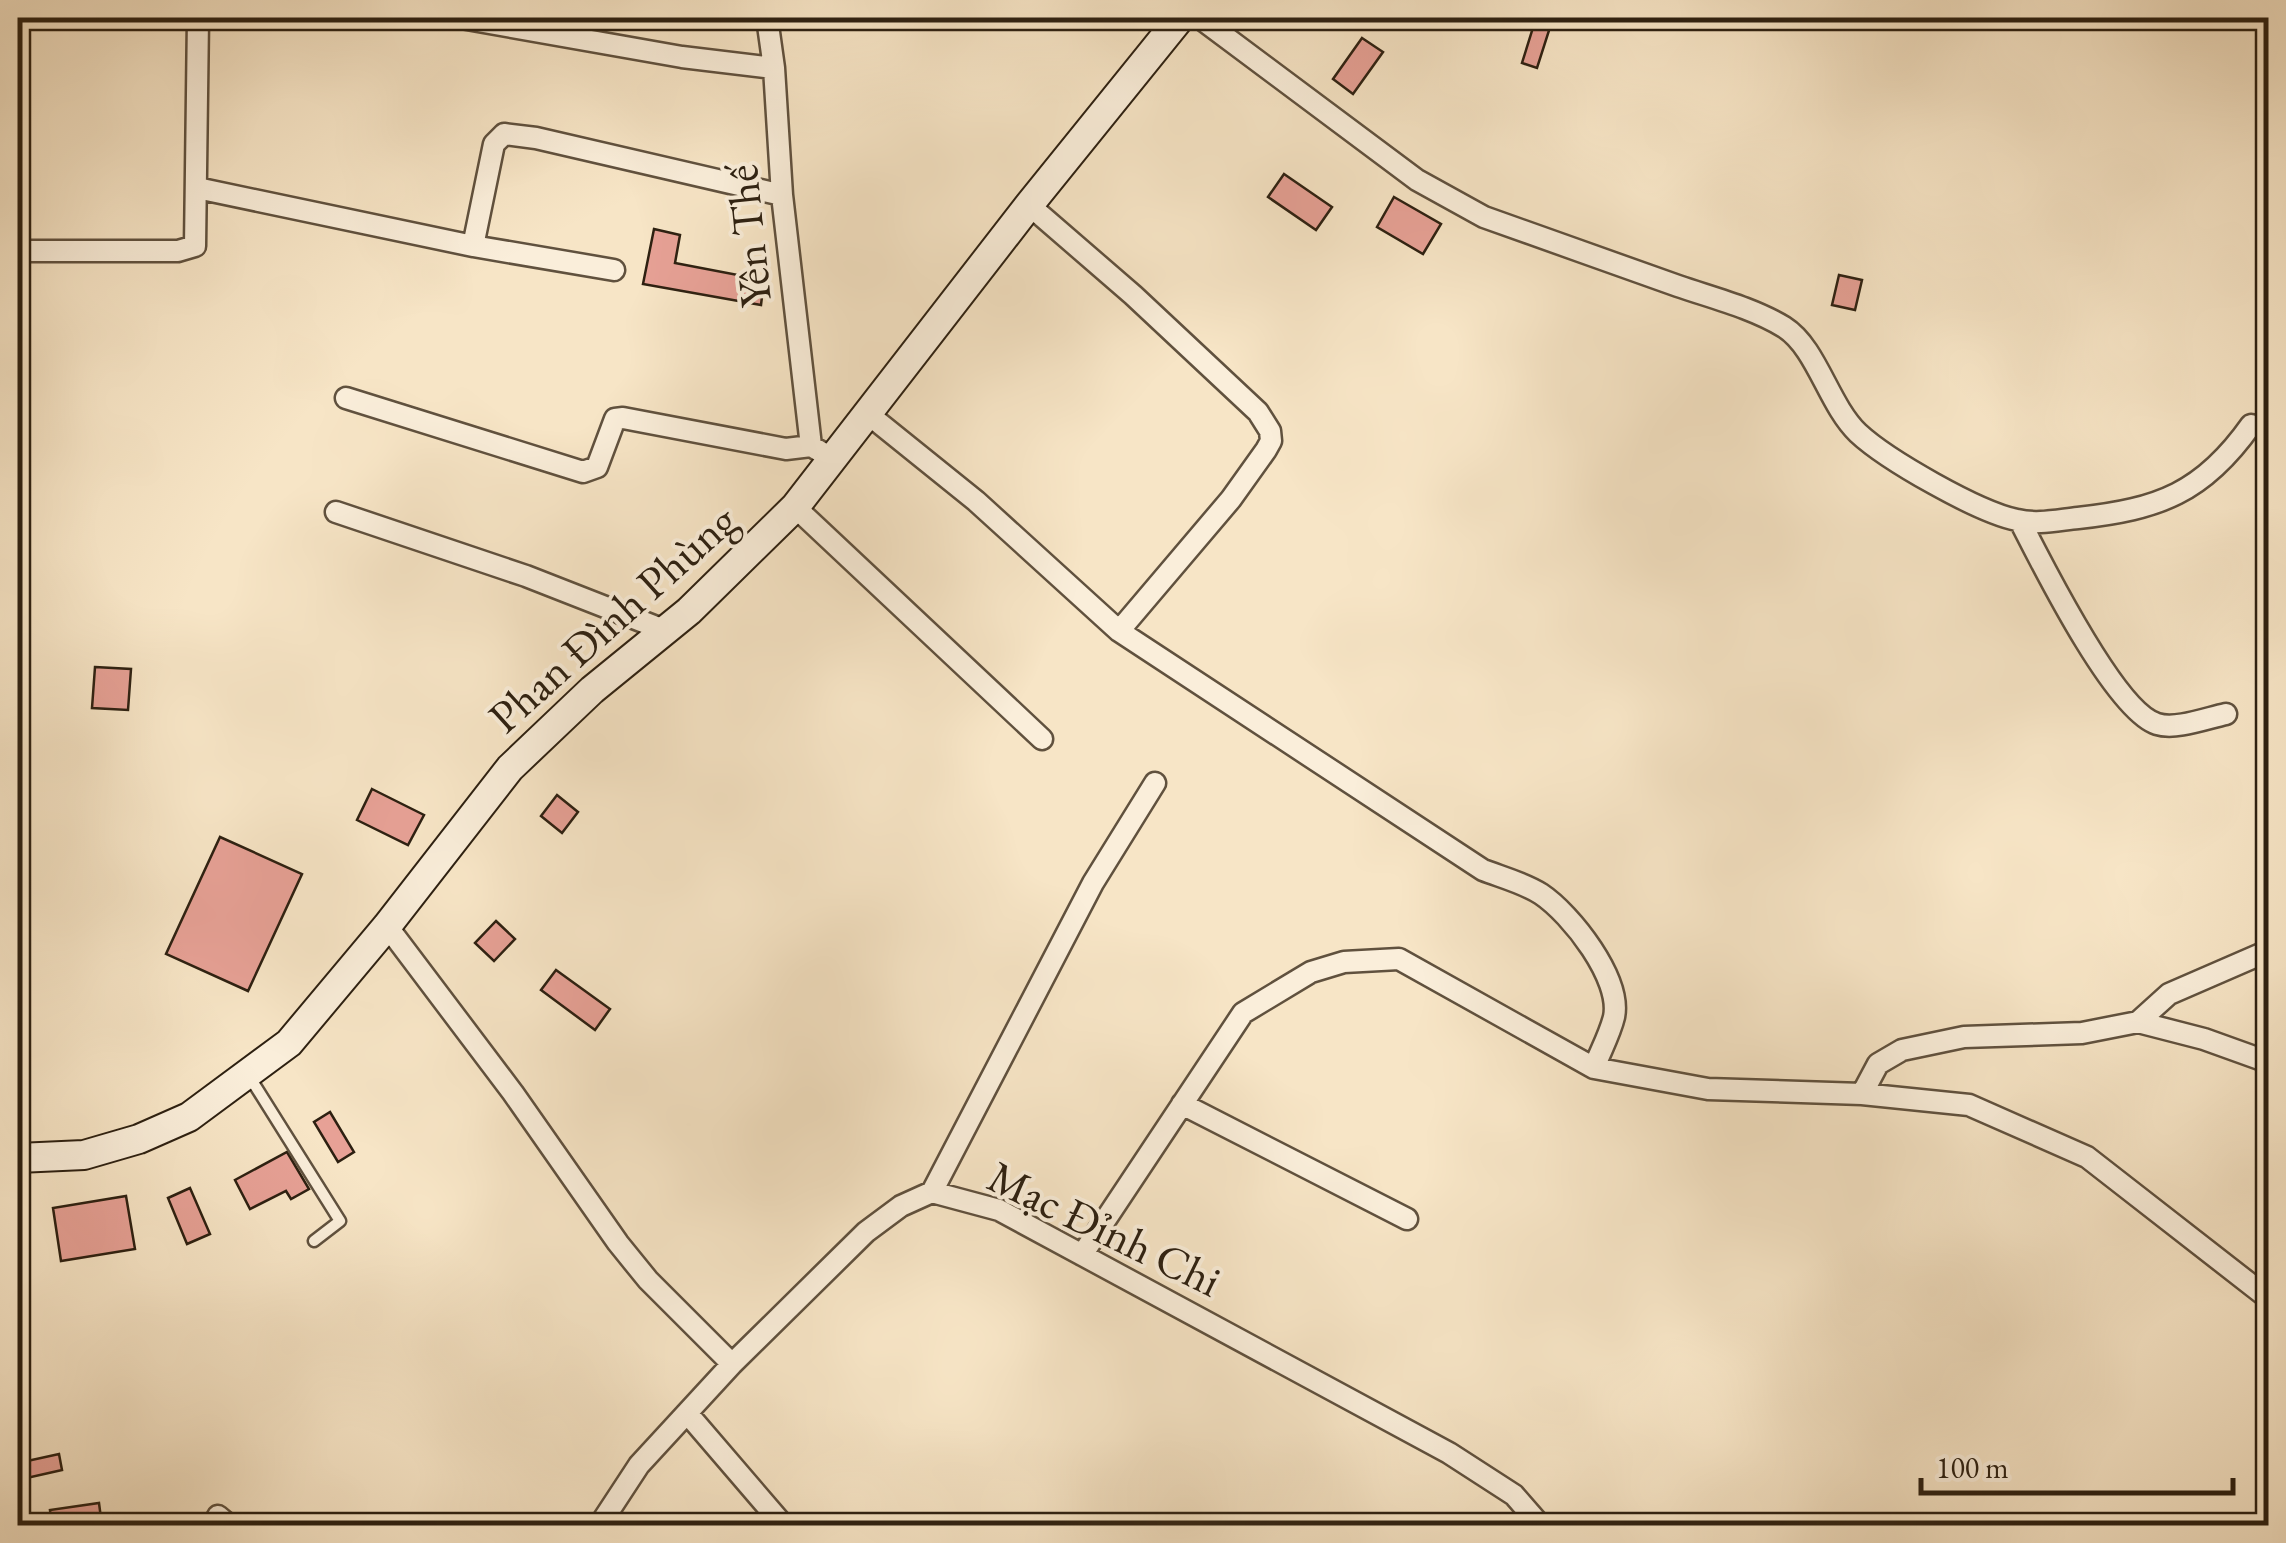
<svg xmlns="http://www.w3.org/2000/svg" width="2286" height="1543" font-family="'EB Garamond',serif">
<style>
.building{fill:#e7a196;stroke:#2d2011;stroke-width:2.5}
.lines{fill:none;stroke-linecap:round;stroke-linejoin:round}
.lane-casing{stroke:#60513e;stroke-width:15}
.street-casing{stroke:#60513e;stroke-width:25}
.secondary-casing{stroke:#2d2011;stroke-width:32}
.lane{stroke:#faeeda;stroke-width:10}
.street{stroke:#faeeda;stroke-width:20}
.secondary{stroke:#faeeda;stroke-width:28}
.labels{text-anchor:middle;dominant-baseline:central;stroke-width:8;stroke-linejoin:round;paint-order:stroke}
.street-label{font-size:45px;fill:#2d2011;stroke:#faeeda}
</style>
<rect width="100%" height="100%" fill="#f7e5c6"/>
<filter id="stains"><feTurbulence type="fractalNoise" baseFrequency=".002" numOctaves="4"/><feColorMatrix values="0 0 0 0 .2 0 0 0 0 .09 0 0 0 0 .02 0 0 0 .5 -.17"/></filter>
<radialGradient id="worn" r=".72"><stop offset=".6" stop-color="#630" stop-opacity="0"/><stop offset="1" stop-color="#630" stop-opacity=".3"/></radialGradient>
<!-- building -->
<path class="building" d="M1536 18H1553L1537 68 1522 63Z
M1362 38 1383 52 1353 94 1333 79Z
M1284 174 1332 207 1316 230 1268 197Z
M1394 197 1441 224 1423 254 1377 227Z
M654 229 680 235 675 263 764 280 761 305 643 284Z
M1839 275 1862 280 1855 310 1832 305Z
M95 667 131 669 128 710 92 708Z
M372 789 424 815 408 845 357 820Z
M557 795 578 812 562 833 541 816Z
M220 837 302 874 248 991 166 954Z
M496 921 515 939 494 961 475 943Z
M556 970 610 1009 595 1030 541 990Z
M330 1112 354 1152 338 1162 314 1122Z
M287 1152 309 1189 291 1199 286 1191 250 1209 235 1180Z
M190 1188 210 1234 187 1244 168 1198Z
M126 1196 135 1249 61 1261 53 1208Z
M59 1454 62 1470 18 1480V1463Z
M99 1503 102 1526H52L50 1510Z"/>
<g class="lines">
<defs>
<path id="lane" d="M249 1076 340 1221 314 1241"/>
<path id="street" d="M461 18 682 57 774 68
M767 18 774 68 782 195 811 446
M1200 18 1417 180 1484 217C1549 240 1613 263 1678 286 1713 298 1753 308 1784 327 1817 348 1828 404 1858 433 1887 460 1978 512 2017 520 2037 525 2058 520 2078 518 2159 509 2203 493 2251 425
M197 188 473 246 614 270
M1029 205 1133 295 1258 412 1270 431 1271 441 1266 450 1231 499 1119 631
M473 246 494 144 504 134 536 138 782 195
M18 251H178L195 246 198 18
M346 398 583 472 597 467 615 419 623 418 786 449 811 446 833 459
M868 414 976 501 1119 631 1483 870C1501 877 1524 883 1541 894 1571 914 1622 979 1614 1017 1610 1034 1600 1052 1594 1068
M795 507 1042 739
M336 512 526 576 664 630
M2020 521C2042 564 2115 711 2157 724 2176 730 2207 718 2226 714
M387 926 513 1093 618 1243 648 1280 732 1364
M2138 1022 2204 1039 2268 1062
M1862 1094 1878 1064 1902 1050 1964 1037 2082 1033 2138 1022 2169 994 2268 951
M1182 1104 1407 1219
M932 1192 1093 883 1155 783
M1082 1255 1243 1013 1311 972 1344 962 1399 959 1594 1068 1708 1089 1862 1094 1969 1105 2087 1157 2268 1298
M687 1413 784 1526
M218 1516 230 1526
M599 1526 639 1465 732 1364 866 1232 901 1206 932 1192 999 1210 1449 1453 1514 1495 1541 1526"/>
<path id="secondary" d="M18 1158 84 1155 139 1139 189 1117 289 1043 387 926 510 768 592 690 689 611 795 507 1029 205 1180 18"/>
</defs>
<!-- lane casing -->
<use href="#lane" class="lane-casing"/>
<!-- street casing -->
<use href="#street" class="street-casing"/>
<!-- secondary casing -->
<use href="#secondary" class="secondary-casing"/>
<!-- lane -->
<use href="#lane" class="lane"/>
<!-- street -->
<use href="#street" class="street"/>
<!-- secondary -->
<use href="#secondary" class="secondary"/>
</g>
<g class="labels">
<!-- street labels -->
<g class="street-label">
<text transform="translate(748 236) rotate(-96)">Yên Thế</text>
<text transform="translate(612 618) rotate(-42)">Phan Đình Phùng</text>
<text transform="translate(1105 1228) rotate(26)">Mạc Đỉnh Chi</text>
</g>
</g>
<!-- margin -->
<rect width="2286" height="1543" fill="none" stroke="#f7e5c6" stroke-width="60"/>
<rect x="20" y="20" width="2246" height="1503" fill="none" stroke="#2d2011" stroke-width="5"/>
<rect x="30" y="30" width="2226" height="1483" fill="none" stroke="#2d2011" stroke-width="2.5"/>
<!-- scale -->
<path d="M1921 1478v15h312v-15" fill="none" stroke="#2d2011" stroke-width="5"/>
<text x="1936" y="1478" font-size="30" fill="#2d2011" stroke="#faeeda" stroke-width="8" paint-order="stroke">100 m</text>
<rect width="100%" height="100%" filter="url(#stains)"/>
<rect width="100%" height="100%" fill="url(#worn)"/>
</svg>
